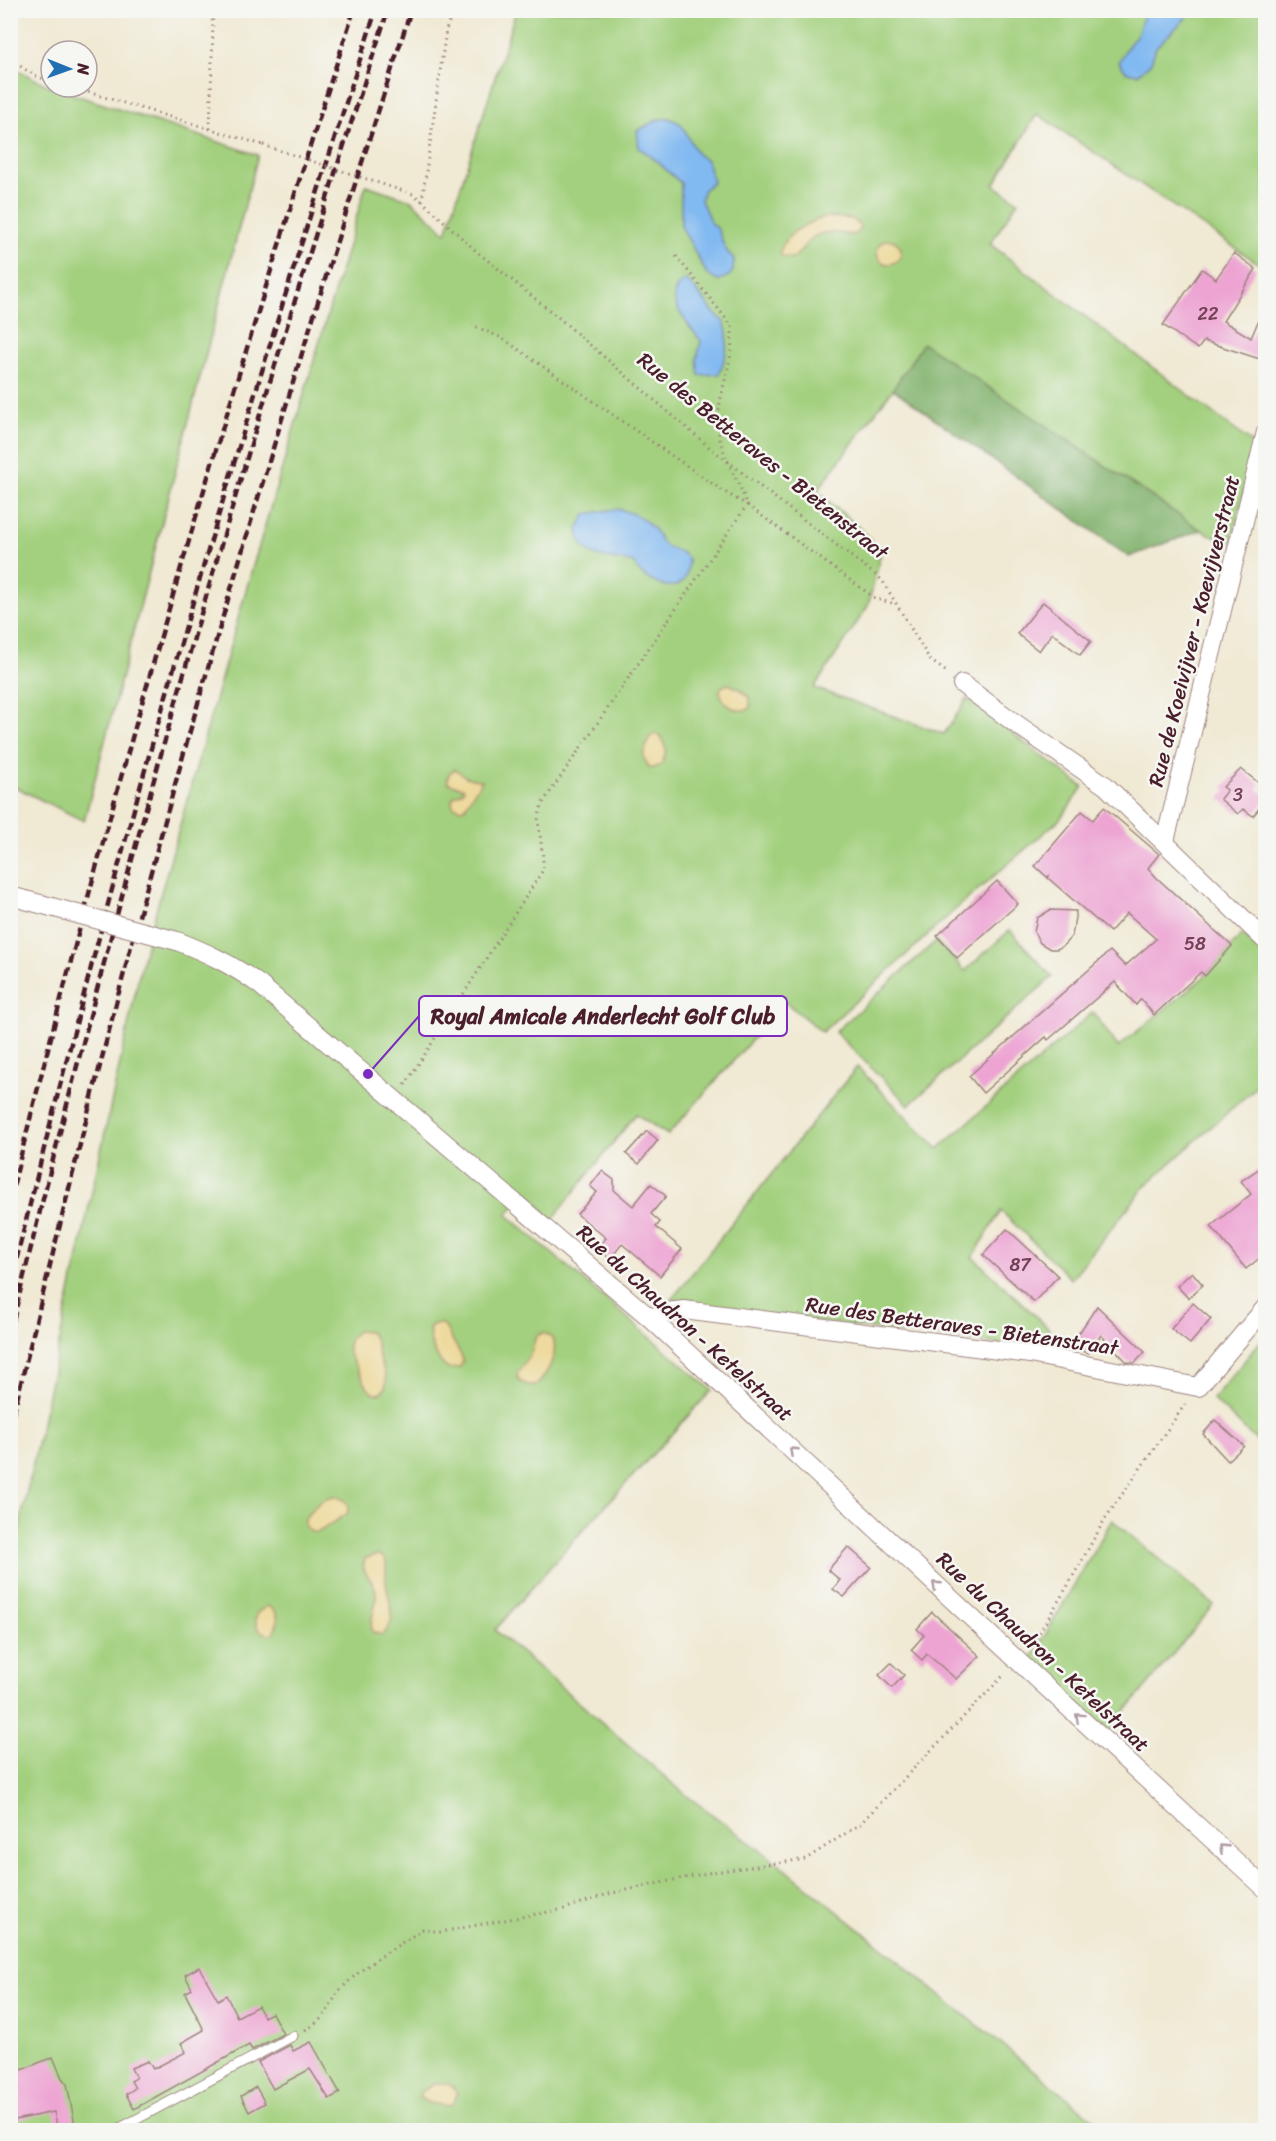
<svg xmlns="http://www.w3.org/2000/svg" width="1276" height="2141" viewBox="0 0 1276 2141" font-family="Sriracha,sans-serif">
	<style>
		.green { fill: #a3d07e; stroke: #767854; stroke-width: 1.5 }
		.forest { fill: #82b26d; stroke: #66684c; stroke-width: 1.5 }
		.sand { fill: #eeda9e; stroke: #9c7c64; stroke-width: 1.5 }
		.water { fill: #81b9f1; stroke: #666c8e; stroke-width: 1.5 }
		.building { fill: #eda4d3 }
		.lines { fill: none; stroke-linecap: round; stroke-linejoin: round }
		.service-casing { stroke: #9d847f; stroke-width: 11 }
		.minor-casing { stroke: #9d847f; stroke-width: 20 }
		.path { stroke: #9d847f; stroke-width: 3; stroke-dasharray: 1.5 4.5; stroke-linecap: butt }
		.service { stroke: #fff; stroke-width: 9 }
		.minor { stroke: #fff; stroke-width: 18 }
		.rail { stroke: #4a1f2b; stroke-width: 4.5; stroke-dasharray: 9 4.5; stroke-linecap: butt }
		.minor-bridge-casing { stroke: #9d847f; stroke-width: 20; stroke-linecap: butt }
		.path-bridge { stroke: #9d847f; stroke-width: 3; stroke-dasharray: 1.5 4.5; stroke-linecap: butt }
		.minor-bridge { stroke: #fff; stroke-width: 18 }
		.oneway { stroke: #ae9aa0 }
		.labels { text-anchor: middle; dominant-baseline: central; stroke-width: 5; stroke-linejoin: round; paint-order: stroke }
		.number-label { font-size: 18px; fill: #734055 }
		.street-label { font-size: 21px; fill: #4a1f2b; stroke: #f6f6f2 }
		.leader { fill: none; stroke: #7b2cbf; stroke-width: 2 }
		.callout-dot { fill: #7b2cbf; stroke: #f6f6f2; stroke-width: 2 }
		.callout { fill: #f6f6f2; stroke: #7b2cbf; stroke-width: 2 }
		.callout-label { font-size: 22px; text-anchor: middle; font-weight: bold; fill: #4a1f2b }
	</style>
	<rect width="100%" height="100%" fill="#f6f6f2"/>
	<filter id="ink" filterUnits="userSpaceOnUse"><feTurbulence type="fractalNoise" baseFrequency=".0167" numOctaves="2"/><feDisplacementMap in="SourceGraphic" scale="12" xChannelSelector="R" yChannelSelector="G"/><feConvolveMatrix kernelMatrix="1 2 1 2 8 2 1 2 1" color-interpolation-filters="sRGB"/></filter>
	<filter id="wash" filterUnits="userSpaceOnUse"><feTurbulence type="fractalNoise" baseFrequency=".008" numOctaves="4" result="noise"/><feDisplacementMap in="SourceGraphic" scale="24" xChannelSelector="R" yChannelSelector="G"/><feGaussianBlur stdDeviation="1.35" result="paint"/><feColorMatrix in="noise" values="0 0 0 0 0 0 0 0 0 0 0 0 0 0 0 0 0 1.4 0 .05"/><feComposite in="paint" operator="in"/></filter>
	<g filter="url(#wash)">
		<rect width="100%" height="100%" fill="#f0e9d3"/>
		<g class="green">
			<polygon points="516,11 1265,11 1265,268 1037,114 994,185 1018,201 990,244 1256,446 1230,545 1201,530 923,344 893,389 817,491 864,532 881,552 868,606 814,688 944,734 967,699 1083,787 1060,819 957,908 822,1032 785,1002 668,1135 636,1114 552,1220 526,1191 507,1215 712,1390 572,1542 495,1630 686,1795 779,1864 1107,2130 11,2130 11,1565 143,957 248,583 366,185 411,200 446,233"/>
			<polygon points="11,67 51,87 258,155 84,821 11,785"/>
			<polygon points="1010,930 1052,977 909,1105 835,1032 936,941 965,971"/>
			<polygon points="1242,934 1265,956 1265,1079 1147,1184 1071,1279 1001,1211 973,1257 1049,1329 1037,1349 753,1314 671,1300 857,1067 938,1149 1093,1012 1118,1047 1205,976"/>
			<polygon points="1265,1336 1265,1449 1213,1399"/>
			<polygon points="1112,1520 1214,1605 1108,1732 1030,1661"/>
		</g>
		<polygon class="forest" points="923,343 1201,530 1129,557 893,389"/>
		<g class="sand">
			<path d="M828 217 853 219 860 227 859 231 855 235C839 234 823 227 809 241 803 246 800 254 793 258L784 257 780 254C782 234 811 220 828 217Z"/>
			<circle cx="889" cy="252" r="12"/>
			<path d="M728 684 740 689 750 698V707L747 710C734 712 722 704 720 691L721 687Z"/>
			<polygon points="655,734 661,736 666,750 662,764 655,768 649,767 643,757 649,738"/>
			<path d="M455 769 466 777 482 781 470 798 465 808 461 809 453 806 452 802 453 797 463 791 464 788 448 783C447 776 448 773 455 769Z"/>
			<path d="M434 1324H442L445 1327 462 1357 463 1362 459 1368 448 1369C437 1361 427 1340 430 1327Z"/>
			<path d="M358 1331 369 1332C377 1339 376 1344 378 1353 380 1368 394 1380 380 1394L374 1393 368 1388 349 1354C346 1344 349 1337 358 1331Z"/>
			<path d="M543 1333C567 1339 548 1374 537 1385H528L519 1381 517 1374 532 1351 535 1339 538 1335Z"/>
			<path d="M334 1496C344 1498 351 1503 347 1514L317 1533C288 1528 317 1499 334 1496Z"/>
			<path d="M377 1555C380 1556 383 1556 385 1559 388 1565 385 1576 386 1582 388 1600 400 1621 382 1635L372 1632C368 1618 380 1603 375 1588 371 1577 358 1570 366 1558Z"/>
			<path d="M267 1606C280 1611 280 1623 272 1634 259 1634 253 1626 257 1613Z"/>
			<path d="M436 2083C448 2083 452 2083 457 2094L454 2102 449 2106 428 2103 420 2098V2092Z"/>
		</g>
		<g class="water">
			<polygon points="1145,11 1189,11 1185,19 1156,47 1151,63 1138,74 1126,72 1119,62 1126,49 1138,33"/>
			<path d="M669 118 681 124 698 155 707 160 713 182 703 191 701 200 711 223 717 228 726 250 734 259 733 271 729 276 717 281 707 274 681 226V183C666 171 656 158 639 148L637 131 657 120Z"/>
			<path d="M686 280C696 289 703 299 711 309 714 314 717 315 721 319 733 330 725 361 719 374L699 375 697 359 701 341C690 326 657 294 686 280Z"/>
			<path d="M616 509C633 512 645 518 656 532 659 535 660 541 663 544 669 550 682 549 687 558 690 563 688 566 687 572 683 600 640 581 634 563 618 558 590 561 581 543 579 540 579 533 578 529L586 514Z"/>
		</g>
		<g id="blocks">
			<g class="building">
				<polygon points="1234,253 1256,269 1223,321 1251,338 1266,303 1266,361 1204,341 1198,349 1163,325 1202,269 1216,279"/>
				<polygon points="1043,602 1091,641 1080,655 1052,633 1039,651 1017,634"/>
				<polygon points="1241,769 1260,784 1257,789 1266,795 1266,800 1253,816 1243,809 1238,814 1220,799 1227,790 1223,787"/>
				<polygon points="1104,807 1159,854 1148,868 1157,878 1232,946 1205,976 1201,972 1154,1015 1141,999 1136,1005 1115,982 1048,1040 1046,1037 983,1093 969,1076 1110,951 1125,966 1156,939 1127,913 1110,932 1048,878 1049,876 1047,877 1035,866 1082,811 1093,820"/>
				<polygon points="997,881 1018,904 957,958 937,936"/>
				<polygon points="1050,910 1076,911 1072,936 1063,946 1057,949 1050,949 1040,943 1034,932 1037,918"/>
				<polygon points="647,1131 658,1140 639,1164 626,1154"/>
				<polygon points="1266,1164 1266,1253 1246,1269 1211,1226 1251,1194 1241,1181"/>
				<polygon points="602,1171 614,1180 614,1190 633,1206 651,1184 666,1196 651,1214 660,1222 656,1227 682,1249 660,1276 622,1244 610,1259 597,1248 606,1238 577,1214 597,1192 590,1186"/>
				<polygon points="1007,1229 1058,1276 1034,1302 983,1255"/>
				<polygon points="1192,1272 1203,1285 1188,1298 1177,1286"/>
				<polygon points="1193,1303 1211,1319 1190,1344 1171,1329"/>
				<polygon points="1097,1306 1145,1352 1135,1363 1127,1362 1101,1335 1089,1353 1069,1348"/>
				<polygon points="1215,1420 1244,1446 1228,1461 1203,1434"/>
				<polygon points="848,1547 871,1567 844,1597 833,1589 840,1580 828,1570"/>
				<polygon points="932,1612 980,1656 956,1679 927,1654 922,1660 911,1650 924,1635 917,1629"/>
				<polygon points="891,1663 904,1675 892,1688 879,1675"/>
				<polygon points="199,1967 218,2000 226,1995 237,2017 258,2006 264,2017 272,2013 283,2034 252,2050 249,2045 134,2109 126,2094 135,2088 131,2081 136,2078 131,2068 148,2061 153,2069 186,2052 181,2043 204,2030 185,1993 192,1989 185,1975"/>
				<polygon points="311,2042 340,2093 329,2099 310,2069 273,2089 258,2062 290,2045 293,2051"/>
				<polygon points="53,2057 62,2078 67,2084 76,2130 58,2130 54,2112 10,2121 10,2090 18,2088 12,2074"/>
				<polygon points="256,2087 265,2103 249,2112 241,2096"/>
			</g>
		</g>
	</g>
	<g filter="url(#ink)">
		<use href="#blocks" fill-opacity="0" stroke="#9d847f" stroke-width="1.5"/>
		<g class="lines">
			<defs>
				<polyline id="service" points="118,2130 122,2127 293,2036"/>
				<g id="minor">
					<polyline points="962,684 1012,721 1106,786 1266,941"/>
					<polyline points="1165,841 1266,432"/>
					<polyline points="10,896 44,905"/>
					<path d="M177 941C208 953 233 965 260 985L650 1318 1018 1661 1266 1889"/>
					<polyline points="650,1318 667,1312 684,1310 1030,1354 1198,1387 1266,1307"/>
				</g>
			</defs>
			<use href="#service" class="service-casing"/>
			<use href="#minor" class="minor-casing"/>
			<g class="path">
				<polyline points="10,60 36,76 51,81"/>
				<polyline points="71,87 263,145"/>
				<polyline points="210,129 213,23 210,10"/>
				<polyline points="400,190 413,194 422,201 476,251 559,318 709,447 882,580 930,660 948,673"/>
				<polyline points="422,201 446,30 453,10"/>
				<path d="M676 256 732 326C732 337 732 348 730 359 726 379 718 401 718 423 719 455 738 476 747 505L876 599 896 604"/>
				<polyline points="405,1085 543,870 543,857 538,820 542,804 747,505 723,491 502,338 472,325"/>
				<polyline points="1030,1648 1067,1587 1105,1519 1186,1403"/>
				<path d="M305 2030C332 2016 327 2003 344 1986 366 1963 397 1947 423 1929L440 1932 564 1909 608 1894 707 1873 806 1859 860 1824 1005 1674"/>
			</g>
			<use href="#service" class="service"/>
			<use href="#minor" class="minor"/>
			<g class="rail">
				<path d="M10 1199C109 798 226 403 354 10"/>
				<path d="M10 1286C114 856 239 431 376 10"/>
				<path d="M10 1333C118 887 244 446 388 10"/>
				<path d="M10 1427C58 1233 105 1039 158 846 235 565 321 287 411 10"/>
			</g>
			<defs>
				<polyline id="minor-bridge" points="44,905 177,941"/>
			</defs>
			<use href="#minor-bridge" class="minor-bridge-casing"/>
			<polyline class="path-bridge" points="263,145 400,190"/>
			<use href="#minor-bridge" class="minor-bridge"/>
		</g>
		<defs><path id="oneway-chevron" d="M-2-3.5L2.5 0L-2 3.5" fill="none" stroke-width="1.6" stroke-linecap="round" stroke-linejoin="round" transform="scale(1.5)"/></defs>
		<g class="oneway">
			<use href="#oneway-chevron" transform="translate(793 1451) rotate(-137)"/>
			<use href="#oneway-chevron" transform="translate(936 1585) rotate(-137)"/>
			<use href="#oneway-chevron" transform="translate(1079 1717) rotate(-138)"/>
			<use href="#oneway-chevron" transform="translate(1223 1848) rotate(-137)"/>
		</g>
	</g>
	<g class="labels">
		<g class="number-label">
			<text x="1208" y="314">22</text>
			<text x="1238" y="795">3</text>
			<text x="1195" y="944">58</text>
			<text x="1020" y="1265">87</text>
		</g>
		<g class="street-label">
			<text transform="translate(763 456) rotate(39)">Rue des Betteraves - Bietenstraat</text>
			<text transform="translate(1194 631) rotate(-76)">Rue de Koeivijver - Koevijverstraat</text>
			<text transform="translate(685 1323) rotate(42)">Rue du Chaudron - Ketelstraat</text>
			<text transform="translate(962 1326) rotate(8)">Rue des Betteraves - Bietenstraat</text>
			<text transform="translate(1043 1652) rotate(43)">Rue du Chaudron - Ketelstraat</text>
		</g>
	</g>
	<path class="leader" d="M368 1074L419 1016"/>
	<circle class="callout-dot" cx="368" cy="1074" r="6"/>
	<rect class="callout" x="419" y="996" width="368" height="40" rx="6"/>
	<g class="callout-label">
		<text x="603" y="1024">Royal Amicale Anderlecht Golf Club</text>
	</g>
	<rect width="1276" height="2141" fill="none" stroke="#f6f6f2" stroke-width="36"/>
	<g transform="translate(69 69) rotate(91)"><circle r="28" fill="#f6f6f2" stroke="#b1a0a2" stroke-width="1.5"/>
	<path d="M0-4.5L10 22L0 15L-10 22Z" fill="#1f6fb2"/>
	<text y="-9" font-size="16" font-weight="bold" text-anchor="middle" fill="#4a1f2b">N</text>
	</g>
</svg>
